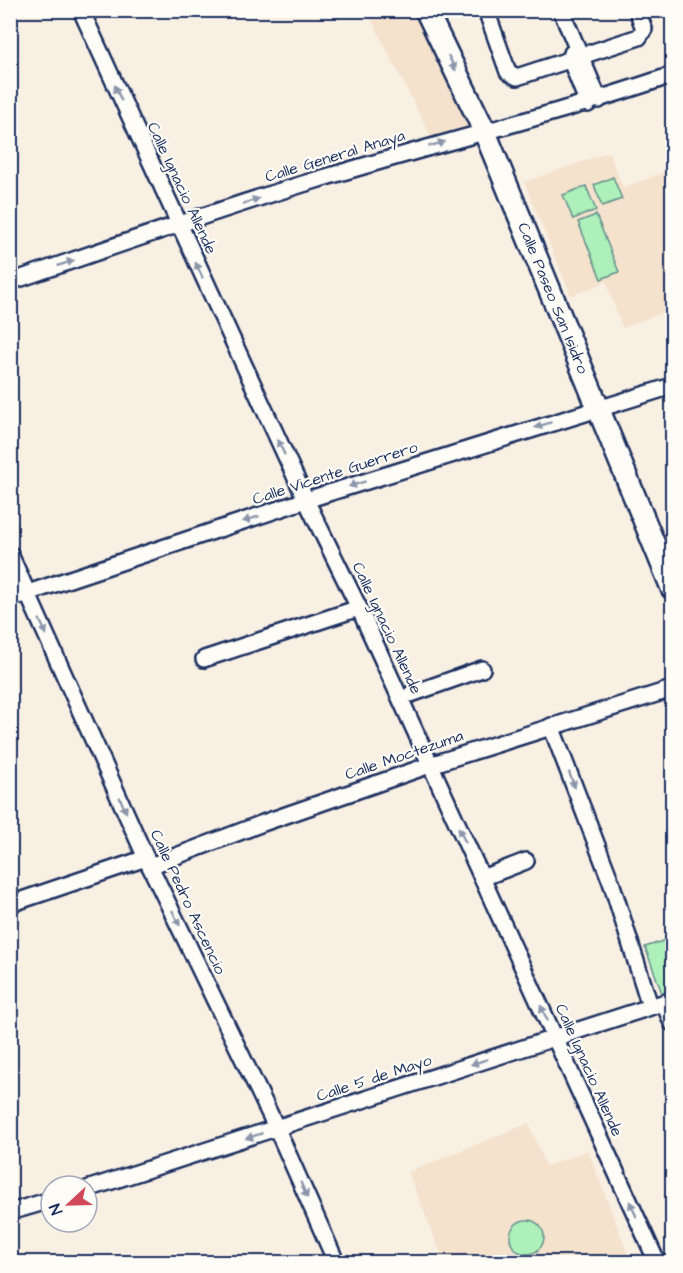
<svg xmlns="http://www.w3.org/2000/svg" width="683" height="1273" viewBox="0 0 683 1273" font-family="'Architects Daughter',sans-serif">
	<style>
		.built { fill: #f4e2cd }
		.green { fill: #adf0ba; stroke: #64908c; stroke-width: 1.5 }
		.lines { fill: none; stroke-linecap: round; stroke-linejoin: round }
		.minor-casing { stroke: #1b2f5e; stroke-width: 20 }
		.secondary-casing { stroke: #1b2f5e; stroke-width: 26 }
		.minor { stroke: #fdfcf7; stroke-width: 15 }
		.secondary { stroke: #fdfcf7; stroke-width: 21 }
		.oneway { fill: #8c96aa }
		.labels { text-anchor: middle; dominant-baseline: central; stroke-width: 4.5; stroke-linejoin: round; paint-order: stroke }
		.street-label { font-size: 16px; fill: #1b2f5e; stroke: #fdfcf7 }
	</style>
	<rect width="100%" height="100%" fill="#f9f0e4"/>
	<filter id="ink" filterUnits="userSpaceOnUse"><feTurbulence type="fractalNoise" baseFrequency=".0167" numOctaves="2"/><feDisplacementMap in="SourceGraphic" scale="12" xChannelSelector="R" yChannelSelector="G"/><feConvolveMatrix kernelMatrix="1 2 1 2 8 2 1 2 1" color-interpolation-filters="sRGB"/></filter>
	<g filter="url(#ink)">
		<g class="built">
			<polygon points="367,11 418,11 473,125 432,139"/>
			<polygon points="609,152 623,188 672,169 672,309 622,328 606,282 571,296 524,182"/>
			<polygon points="529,1123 546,1166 588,1150 631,1262 444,1262 408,1172"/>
		</g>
		<g class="green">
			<polygon points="613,177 622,199 602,206 594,185"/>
			<polygon points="586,186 596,210 573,219 563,195"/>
			<polygon points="596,215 619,272 601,279 578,222"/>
			<polygon points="672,938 672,993 663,996 645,947"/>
			<circle cx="527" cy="1237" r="17"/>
		</g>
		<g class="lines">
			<defs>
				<g id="minor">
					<polyline points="81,10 306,500 359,608 657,1262"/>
					<polyline points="486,10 508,72 517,77 639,37 644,29 637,10"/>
					<polyline points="561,10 599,100"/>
					<polyline points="572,53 571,61 588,104"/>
					<path d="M10 282C112 247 213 211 316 180 435 144 556 115 672 75"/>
					<polyline points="10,554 146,858 277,1129 336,1262"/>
					<polyline points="10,599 306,500 672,386"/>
					<polyline points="204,659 359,608"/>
					<polyline points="411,694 482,669"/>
					<polyline points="551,726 611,882 650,1006"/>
					<polyline points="150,866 263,823 430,765 672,689"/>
					<polyline points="482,878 526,861"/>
					<polyline points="10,904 146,858"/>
					<polyline points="664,1003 672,1023"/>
					<polyline points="87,1189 672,1000"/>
					<polyline points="10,1212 51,1200"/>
				</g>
				<g id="secondary">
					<path id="s1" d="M426 10 484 130 672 588"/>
				</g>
			</defs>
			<use href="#minor" class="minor-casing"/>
			<use href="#secondary" class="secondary-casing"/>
			<use href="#minor" class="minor"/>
			<use href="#secondary" class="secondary"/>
		</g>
		<defs><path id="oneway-solid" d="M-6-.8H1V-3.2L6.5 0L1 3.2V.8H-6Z" transform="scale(1.5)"/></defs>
		<g class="oneway">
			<use href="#oneway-solid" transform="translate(452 63) rotate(64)"/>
			<use href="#oneway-solid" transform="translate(118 93) rotate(-114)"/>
			<use href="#oneway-solid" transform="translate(437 144) rotate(-16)"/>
			<use href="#oneway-solid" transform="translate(251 201) rotate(-18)"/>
			<use href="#oneway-solid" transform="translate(66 263) rotate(-19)"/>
			<use href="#oneway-solid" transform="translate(199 270) rotate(-115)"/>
			<use href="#oneway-solid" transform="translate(543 425) rotate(162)"/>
			<use href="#oneway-solid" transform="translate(281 447) rotate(-115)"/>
			<use href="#oneway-solid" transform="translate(357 484) rotate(163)"/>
			<use href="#oneway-solid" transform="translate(251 519) rotate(162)"/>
			<use href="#oneway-solid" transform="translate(43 627) rotate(66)"/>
			<use href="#oneway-solid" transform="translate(572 780) rotate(69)"/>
			<use href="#oneway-solid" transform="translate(123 805) rotate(66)"/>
			<use href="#oneway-solid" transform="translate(462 835) rotate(-115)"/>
			<use href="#oneway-solid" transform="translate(176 918) rotate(64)"/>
			<use href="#oneway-solid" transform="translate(544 1013) rotate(-115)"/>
			<use href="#oneway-solid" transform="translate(479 1062) rotate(162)"/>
			<use href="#oneway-solid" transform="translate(254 1136) rotate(162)"/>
			<use href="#oneway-solid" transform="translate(304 1190) rotate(66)"/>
			<use href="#oneway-solid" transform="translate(633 1209) rotate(-114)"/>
		</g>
	</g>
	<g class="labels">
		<g class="street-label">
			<text transform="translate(335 156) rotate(-17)">Calle General Anaya</text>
			<text transform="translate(182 188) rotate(65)">Calle Ignacio Allende</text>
			<text stroke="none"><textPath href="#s1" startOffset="315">Calle Paseo San Isidro</textPath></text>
			<text transform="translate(335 473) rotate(-18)">Calle Vicente Guerrero</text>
			<text transform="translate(387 628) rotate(65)">Calle Ignacio Allende</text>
			<text transform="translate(404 755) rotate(-19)">Calle Moctezuma</text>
			<text transform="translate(188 902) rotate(65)">Calle Pedro Ascencio</text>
			<text transform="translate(589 1070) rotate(66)">Calle Ignacio Allende</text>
			<text transform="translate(374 1078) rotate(-18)">Calle 5 de Mayo</text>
		</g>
	</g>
	<rect width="683" height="1273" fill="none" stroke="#fdfcf7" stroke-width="36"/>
	<rect x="18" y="18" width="647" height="1237" fill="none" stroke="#1b2f5e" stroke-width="2" filter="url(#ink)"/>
	<g transform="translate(69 1204) rotate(248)"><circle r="28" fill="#fdfcf7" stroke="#a3aaba" stroke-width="1.5"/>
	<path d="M0-4.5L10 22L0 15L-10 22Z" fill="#d1495b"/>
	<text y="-9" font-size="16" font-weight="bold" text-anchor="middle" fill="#1b2f5e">N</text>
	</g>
</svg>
